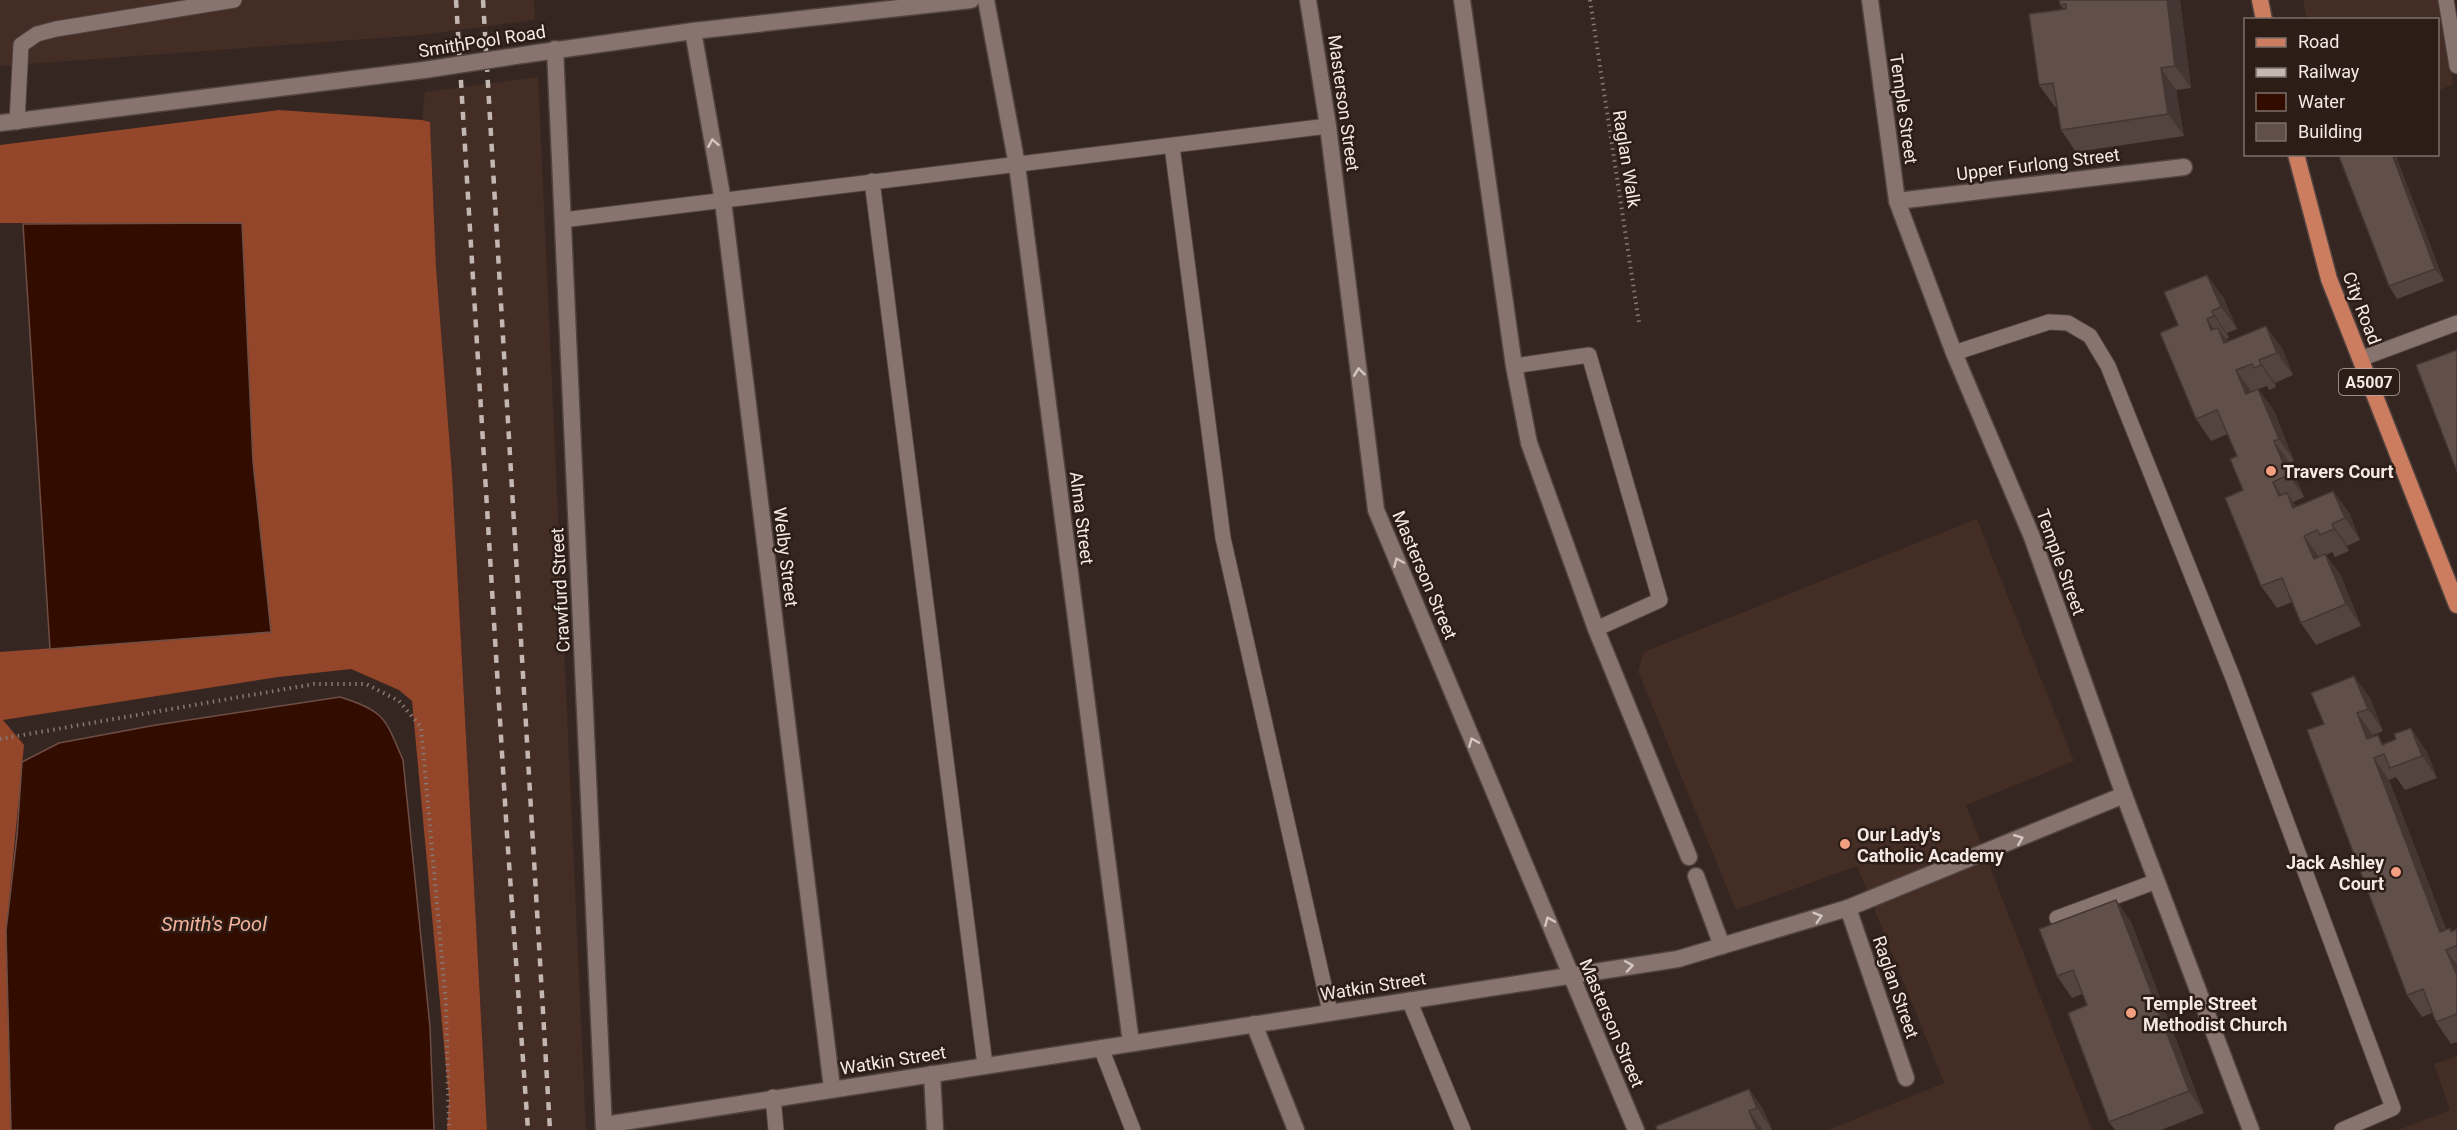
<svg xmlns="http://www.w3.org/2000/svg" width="2457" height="1130" viewBox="0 0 2457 1130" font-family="Roboto,sans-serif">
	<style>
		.built { fill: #442d25 }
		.forest { fill: #934629 }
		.water { fill: #330c00; stroke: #6d4e45; stroke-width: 1.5 }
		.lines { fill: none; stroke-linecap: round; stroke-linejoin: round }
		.service-casing { stroke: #51433f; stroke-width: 17 }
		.minor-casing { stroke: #51433f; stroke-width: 19 }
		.tertiary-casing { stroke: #51433f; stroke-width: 19 }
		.primary-casing { stroke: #51433f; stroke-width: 19 }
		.path { stroke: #867874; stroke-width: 4; stroke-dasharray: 1.5 4.5; stroke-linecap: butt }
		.service { stroke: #88746e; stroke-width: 15 }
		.minor { stroke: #88746e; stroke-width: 16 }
		.tertiary { stroke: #88746e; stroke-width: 16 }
		.primary { stroke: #cc7d60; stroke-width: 16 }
		.rail { stroke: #c3b7b2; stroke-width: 4.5; stroke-dasharray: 8 8; stroke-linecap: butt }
		.tertiary-bridge-casing { stroke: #51433f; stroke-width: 19; stroke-linecap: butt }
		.tertiary-bridge { stroke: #88746e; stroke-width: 16 }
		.wall { fill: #53443f }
		.shaded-wall { fill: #443733 }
		.building { fill: #614f49; stroke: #443733; stroke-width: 1.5 }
		.oneway { stroke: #d4c6c1 }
		.poi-dot { fill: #f3a082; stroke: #2c1d17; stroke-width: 2 }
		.labels { text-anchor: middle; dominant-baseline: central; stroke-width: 5; stroke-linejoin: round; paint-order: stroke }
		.shield { fill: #2c1d17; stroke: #b8aca7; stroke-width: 1.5 }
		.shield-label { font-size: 16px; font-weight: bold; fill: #f4e9e5 }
		.street-label { font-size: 18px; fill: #f4e9e5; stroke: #2c1d17 }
		.poi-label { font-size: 18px; font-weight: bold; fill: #f4e9e5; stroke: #2c1d17; text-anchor: start }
		.water-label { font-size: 20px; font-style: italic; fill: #f5b39b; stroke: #2c1d17 }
	</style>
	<rect width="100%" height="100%" fill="#362621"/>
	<g class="built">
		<polygon points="0,0 534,0 535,20 422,35 0,66"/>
		<polygon points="2303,0 2440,0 2453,84 2438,91 2438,20 2307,19"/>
		<polygon points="538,77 586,1130 487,1130 452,474 436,267 430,123 422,120 425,92"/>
		<polygon points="1977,519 2074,761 1966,805 2092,1130 1828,1130 1944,1083 1857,866 1736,910 1638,671 1644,652"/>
		<polygon points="2457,1056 2457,1130 2398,1130 2450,1110 2434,1064"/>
	</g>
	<polygon class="forest" points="279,110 422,120 430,122 436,267 452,474 487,1130 447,1130 449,1099 412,701 399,690 351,669 278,677 3,720 24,745 6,931 11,1130 0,1130 0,652 271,632 253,462 242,223 0,223 0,145"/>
	<g class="water">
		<polygon points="242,223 253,462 271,632 50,649 23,224"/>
		<path d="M340 697C385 711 385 718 403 760L430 1027 434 1130H11L6 931 17 836 22 762 59 743 156 725Z"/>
	</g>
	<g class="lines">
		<defs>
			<g id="service">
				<polyline points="2446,0 2457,66"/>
				<polyline points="17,122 21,45 37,34 56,29 234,0"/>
				<polyline points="1172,146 1223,538 1330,1012"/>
				<polyline points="872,181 985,1065"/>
				<polyline points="563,220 1328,126"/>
				<polyline points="1954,353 2049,322 2068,323 2090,336 2108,366 2233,678 2393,1108 2342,1130"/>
				<polyline points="2360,359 2457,323"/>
				<polyline points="1514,366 1589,355 1660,600 1596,629"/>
				<polyline points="2057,918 2157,881"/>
				<polyline points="1409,1000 1463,1130"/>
				<polyline points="1101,1048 1133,1130"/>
				<polyline points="773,1097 776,1130"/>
			</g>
			<g id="minor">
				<polyline points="986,0 1017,165 1131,1043"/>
				<polyline points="1308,0 1328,126 1376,510 1636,1130"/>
				<polyline points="1462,0 1514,366 1529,443 1596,629 1689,857"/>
				<polyline points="1870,0 1897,201 1954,353 2032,537 2124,795 2251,1130"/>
				<polyline points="693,31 723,201 832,1088"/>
				<polyline points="555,49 604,1130"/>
				<polyline points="1897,201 2184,167"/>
				<polyline points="1696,876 1722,946"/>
				<polyline points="1848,908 1906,1078"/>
				<polyline points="1254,1024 1296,1130"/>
				<polyline points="932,1074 935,1130"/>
				<polyline points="604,1125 1678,959 1848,908 2124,795"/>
			</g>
			<g id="tertiary">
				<polyline points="536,53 693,31 971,0"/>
				<polyline points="0,123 424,70"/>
			</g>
			<g id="primary">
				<polyline points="2260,0 2264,20"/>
				<polyline points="2296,154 2329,279 2457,605"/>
			</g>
		</defs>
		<use href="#service" class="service-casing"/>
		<use href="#minor" class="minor-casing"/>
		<use href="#tertiary" class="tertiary-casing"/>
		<use href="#primary" class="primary-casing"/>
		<g class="path">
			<polyline points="1590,0 1639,323"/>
			<polyline points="0,739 314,684 366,684 399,701 421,727 446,1004 449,1130"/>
		</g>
		<use href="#service" class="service"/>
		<use href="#minor" class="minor"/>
		<use href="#tertiary" class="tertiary"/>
		<use href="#primary" class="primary"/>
		<g class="rail">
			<polyline points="456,0 507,835 528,1130"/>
			<polyline points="483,0 550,1130"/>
		</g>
		<defs>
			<polyline id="tertiary-bridge" points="424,70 536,53"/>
		</defs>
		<use href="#tertiary-bridge" class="tertiary-bridge-casing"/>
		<use href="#tertiary-bridge" class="tertiary-bridge"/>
	</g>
	<g class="wall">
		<polygon points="2059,0 2180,1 2191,88 2176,90 2184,136 2076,152 2061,130 2057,107 2055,107 2039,85 2064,9 2060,5"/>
		<polygon points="2395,154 2444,281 2397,299 2389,286"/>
		<polygon points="2223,297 2237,329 2227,333 2229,338 2226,339 2228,341 2282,348 2293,375 2275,383 2276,387 2269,390 2267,386 2258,389 2274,411 2294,461 2290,463 2304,497 2293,502 2296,506 2333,491 2349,513 2360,540 2347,546 2349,551 2335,557 2332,552 2326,555 2341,576 2361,626 2316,645 2301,623 2292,602 2277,608 2261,586 2237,456 2228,434 2211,441 2196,419 2178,325"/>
		<polygon points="2370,698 2383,731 2373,735 2373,737 2384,744 2426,750 2437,778 2405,790 2396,777 2389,780 2446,929 2452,931 2457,929 2457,1042 2451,1044 2436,1022 2432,1013 2422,1017 2407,995 2324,724"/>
		<polygon points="2131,922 2204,1113 2161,1130 2115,1130 2109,1122 2087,1005 2083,994 2072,998 2057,976"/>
		<polygon points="1749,1089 1764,1111 1772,1130 1657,1130"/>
	</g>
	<g class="shaded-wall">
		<polygon points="2167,0 2179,0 2180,1 2191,88 2175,66"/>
		<polygon points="2161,68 2176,90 2184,136 2168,114"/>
		<polygon points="2392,154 2395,154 2444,281 2435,269"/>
		<polygon points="2207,275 2223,297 2237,329 2221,307"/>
		<polygon points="2212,311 2227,333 2229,338 2214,316"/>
		<polygon points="2207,319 2222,341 2211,330"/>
		<polygon points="2266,326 2282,348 2293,375 2277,353"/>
		<polygon points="2218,328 2234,350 2224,343"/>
		<polygon points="2259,360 2275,383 2276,387 2261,365"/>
		<polygon points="2236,370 2252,392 2246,394"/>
		<polygon points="2258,389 2274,411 2294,461 2279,439"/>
		<polygon points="2274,441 2290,463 2304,497 2288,475"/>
		<polygon points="2273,482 2288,504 2279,496"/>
		<polygon points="2333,491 2349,513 2360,540 2345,518"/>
		<polygon points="2287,493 2302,515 2293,508"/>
		<polygon points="2332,524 2347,546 2349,551 2334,529"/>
		<polygon points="2304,536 2320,558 2314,559"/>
		<polygon points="2325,554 2341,576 2361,626 2346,604"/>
		<polygon points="2354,676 2370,698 2383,731 2368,709"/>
		<polygon points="2357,713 2373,735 2380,755 2367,739"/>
		<polygon points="2411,728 2426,750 2437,778 2422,756"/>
		<polygon points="2374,758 2389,780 2453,947 2440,932"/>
		<polygon points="2116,900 2131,922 2204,1113 2189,1091"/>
		<polygon points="2446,950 2457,965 2457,976"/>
		<polygon points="1749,1089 1764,1111 1772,1130 1757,1108"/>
		<polygon points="1749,1111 1763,1130 1757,1130"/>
	</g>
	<g class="building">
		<polygon points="2059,0 2167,0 2175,66 2161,68 2168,114 2061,130 2053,83 2039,85 2029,14 2066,9 2066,4 2060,5"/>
		<polygon points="2338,154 2392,154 2435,269 2389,286"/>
		<polygon points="2207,275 2221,307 2212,311 2214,316 2207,319 2211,330 2218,328 2224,343 2266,326 2277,353 2259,360 2261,365 2254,368 2252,364 2236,370 2246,394 2258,389 2279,439 2274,441 2288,475 2273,482 2279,496 2287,493 2293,508 2333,491 2345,518 2332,524 2334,529 2320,535 2317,530 2304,536 2314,559 2325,554 2346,604 2301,623 2282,578 2261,586 2225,498 2243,490 2230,459 2237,456 2217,410 2196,419 2160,333 2178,325 2164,292"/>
		<polygon points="2457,350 2457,472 2416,365"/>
		<polygon points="2354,676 2368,709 2357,713 2367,739 2378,735 2382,745 2396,739 2394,734 2411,728 2422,756 2390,768 2384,754 2374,758 2440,932 2450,928 2451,932 2457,929 2457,948 2456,946 2446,950 2457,975 2457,1014 2436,1022 2423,989 2407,995 2307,730 2324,724 2311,693"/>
		<polygon points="2116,900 2189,1091 2109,1122 2068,1013 2087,1005 2073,970 2057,976 2039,929"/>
		<polygon points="1749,1089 1757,1108 1749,1111 1757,1130 1657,1130 1656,1126"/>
	</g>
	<defs><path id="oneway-chevron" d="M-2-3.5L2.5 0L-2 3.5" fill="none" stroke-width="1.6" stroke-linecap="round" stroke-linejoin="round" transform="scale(1.5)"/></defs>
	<g class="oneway">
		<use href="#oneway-chevron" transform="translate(713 143) rotate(-100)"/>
		<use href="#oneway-chevron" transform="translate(1359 372) rotate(-97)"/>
		<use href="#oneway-chevron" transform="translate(1398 562) rotate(-113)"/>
		<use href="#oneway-chevron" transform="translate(1473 742) rotate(-113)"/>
		<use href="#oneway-chevron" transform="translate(2019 839) rotate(-22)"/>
		<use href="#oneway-chevron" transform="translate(1818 917) rotate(-17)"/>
		<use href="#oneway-chevron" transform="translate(1549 921) rotate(-113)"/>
		<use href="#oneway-chevron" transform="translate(1629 966) rotate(-9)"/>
	</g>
	<g class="poi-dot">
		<circle cx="2271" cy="471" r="6"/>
		<circle cx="1845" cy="844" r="6"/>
		<circle cx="2396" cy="872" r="6"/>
		<circle cx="2131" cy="1013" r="6"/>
	</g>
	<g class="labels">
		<rect class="shield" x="2339" y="369" width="60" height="26" rx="4.5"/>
		<g class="shield-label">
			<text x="2369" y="382">A5007</text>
		</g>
		<g class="street-label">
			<text transform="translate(482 41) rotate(-9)">SmithPool Road</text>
			<text transform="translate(1344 103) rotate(82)">Masterson Street</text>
			<text transform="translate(1904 109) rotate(82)">Temple Street</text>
			<text transform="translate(1627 159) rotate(81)">Raglan Walk</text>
			<text transform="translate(2038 164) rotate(-7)">Upper Furlong Street</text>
			<text transform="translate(2362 308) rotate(69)">City Road</text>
			<text transform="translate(1082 518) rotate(83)">Alma Street</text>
			<text transform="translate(786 557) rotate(83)">Welby Street</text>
			<text transform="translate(2061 562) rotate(70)">Temple Street</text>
			<text transform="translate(1425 575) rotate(67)">Masterson Street</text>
			<text transform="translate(560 590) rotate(-93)">Crawfurd Street</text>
			<text transform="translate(1373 986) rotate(-9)">Watkin Street</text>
			<text transform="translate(1896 987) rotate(71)">Raglan Street</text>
			<text transform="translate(1612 1023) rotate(67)">Masterson Street</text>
			<text transform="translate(893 1060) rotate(-9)">Watkin Street</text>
		</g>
		<g class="poi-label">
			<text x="2283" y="471">Travers Court</text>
			<text x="1857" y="834">Our Lady's<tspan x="1857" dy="21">Catholic Academy</tspan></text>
			<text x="2384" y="862" text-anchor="end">Jack Ashley<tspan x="2384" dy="21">Court</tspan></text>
			<text x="2143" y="1003">Temple Street<tspan x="2143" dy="21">Methodist Church</tspan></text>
		</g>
		<g class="water-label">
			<text x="214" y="924">Smith's Pool</text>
		</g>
	</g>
	<rect x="2244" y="18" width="195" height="138" fill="#2c1d17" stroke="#7c6f69" stroke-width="1.5"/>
	<rect x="2256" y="38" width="30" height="9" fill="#cc7d60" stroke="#7c6f69" stroke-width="1.5"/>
	<text x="2298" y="48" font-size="18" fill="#f4e9e5">Road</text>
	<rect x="2256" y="68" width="30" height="9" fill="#c3b7b2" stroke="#7c6f69" stroke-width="1.5"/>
	<text x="2298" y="78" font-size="18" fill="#f4e9e5">Railway</text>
	<rect x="2256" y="93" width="30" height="18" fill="#330c00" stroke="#7c6f69" stroke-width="1.5"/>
	<text x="2298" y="108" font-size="18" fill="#f4e9e5">Water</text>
	<rect x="2256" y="123" width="30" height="18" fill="#614f49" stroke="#7c6f69" stroke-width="1.5"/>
	<text x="2298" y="138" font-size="18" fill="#f4e9e5">Building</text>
</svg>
